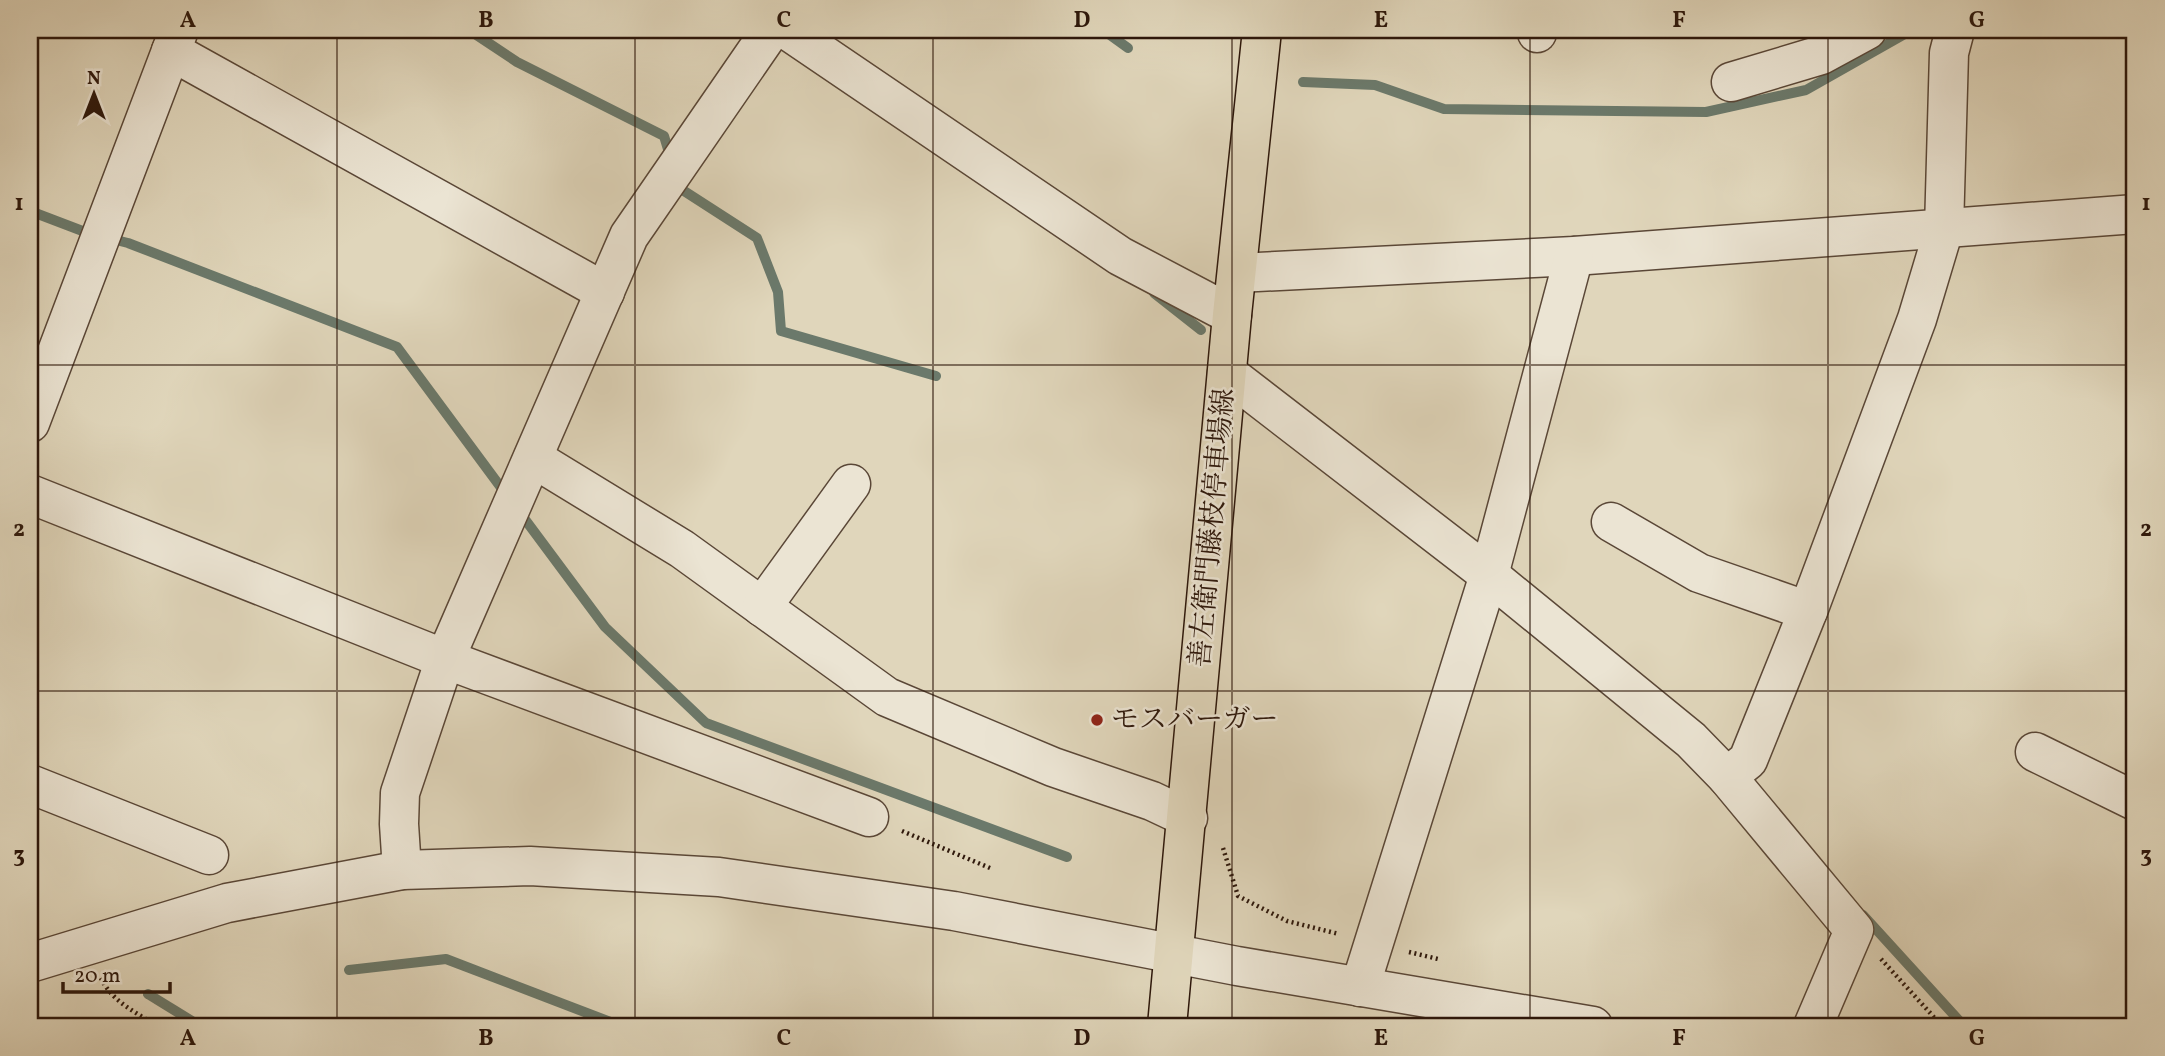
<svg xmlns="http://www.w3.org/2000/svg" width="2165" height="1056" viewBox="0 0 2165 1056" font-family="Vollkorn,'Noto Serif JP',serif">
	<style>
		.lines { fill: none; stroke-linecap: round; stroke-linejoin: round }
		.stream { stroke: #6b796b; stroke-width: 10 }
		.minor-casing { stroke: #5a4737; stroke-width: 41 }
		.major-casing { stroke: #2d170b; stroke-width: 41 }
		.path { stroke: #2d170b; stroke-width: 4.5; stroke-dasharray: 2 3.5; stroke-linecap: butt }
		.minor { stroke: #ebe4d3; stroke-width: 38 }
		.major { stroke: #e0d6bb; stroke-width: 38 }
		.grid { fill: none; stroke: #2d170b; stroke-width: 2; stroke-opacity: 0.55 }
		.poi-dot { fill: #8f2418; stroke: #ebe4d3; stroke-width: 2.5 }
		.labels { text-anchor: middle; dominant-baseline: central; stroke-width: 5; stroke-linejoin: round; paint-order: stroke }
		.street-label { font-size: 28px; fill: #2d170b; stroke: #ebe4d3 }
		.poi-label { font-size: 28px; fill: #2d170b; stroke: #ebe4d3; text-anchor: start }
		.neatline { fill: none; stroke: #2d170b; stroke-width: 2.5 }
		.grid-label { font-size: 23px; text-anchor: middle; font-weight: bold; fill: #2d170b }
	</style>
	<rect width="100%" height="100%" fill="#e0d6bb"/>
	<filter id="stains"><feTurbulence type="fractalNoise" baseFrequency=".00286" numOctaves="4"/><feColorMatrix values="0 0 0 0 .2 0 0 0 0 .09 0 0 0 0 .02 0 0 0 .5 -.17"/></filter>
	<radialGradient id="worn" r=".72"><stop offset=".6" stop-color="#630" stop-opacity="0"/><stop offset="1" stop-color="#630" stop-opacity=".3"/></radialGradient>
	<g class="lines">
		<g class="stream">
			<polyline points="469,30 517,62 664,136 671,159"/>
			<polyline points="1103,30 1128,48"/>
			<polyline points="1303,82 1375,85 1444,109 1706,112 1806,90 1912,30"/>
			<polyline points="678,181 681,189 757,238 778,292 781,331 936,376"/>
			<polyline points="30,211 93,235"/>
			<polyline points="108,238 128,243 397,347 508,497"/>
			<polyline points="1154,293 1201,330"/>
			<polyline points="518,510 605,627 706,723 1067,857"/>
			<polyline points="30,888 33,891"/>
			<polyline points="1863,915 1964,1026"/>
			<polyline points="349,970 446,959 621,1026"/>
			<polyline points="148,994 200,1026"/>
		</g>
		<defs>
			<g id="minor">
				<polyline points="787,30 1120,256 1232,315"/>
				<polyline points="1537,30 1537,33"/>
				<polyline points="171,51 605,292"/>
				<polyline points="1731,82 1821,55 1867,30"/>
				<polyline points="1238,273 1574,256 2135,214"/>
				<polyline points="1227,373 1489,575 1691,740 1727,777 1854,930 1813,1026"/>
				<polyline points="30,423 179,30"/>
				<polyline points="533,458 682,549 887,697 1053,767 1152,801 1188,818"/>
				<polyline points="30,494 445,659 869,817"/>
				<polyline points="1611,522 1699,573 1808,611"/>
				<polyline points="762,607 851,484"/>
				<polyline points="2035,752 2135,801"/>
				<polyline points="1727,777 1748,760 1808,611 1917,319 1944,229 1949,53 1955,30"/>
				<polyline points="30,784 209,855"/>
				<polyline points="402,870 399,824 400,793 445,659 629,236 771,30"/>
				<polyline points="30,963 227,903 402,870 530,866 719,877 954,911 1237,966 1593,1026"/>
				<polyline points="1360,987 1489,575 1574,256"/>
			</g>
			<polyline id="major" points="1167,1026 1232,315 1262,30"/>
		</defs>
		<use href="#minor" class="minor-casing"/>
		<use href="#major" class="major-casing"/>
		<g class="path">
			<polyline points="902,831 990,868"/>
			<polyline points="1223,848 1238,896 1287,921 1339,934"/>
			<polyline points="1409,952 1438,959"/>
			<polyline points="1881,959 1942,1026"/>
			<path d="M101 978C111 1001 137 1013 157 1026"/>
		</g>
		<use href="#minor" class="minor"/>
		<use href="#major" class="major"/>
	</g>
	<path class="grid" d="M337 30V1026M635 30V1026M933 30V1026M1232 30V1026M1530 30V1026M1828 30V1026M30 365H2135M30 691H2135"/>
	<circle class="poi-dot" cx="1097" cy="720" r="7"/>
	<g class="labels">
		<g class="street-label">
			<text transform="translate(1213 528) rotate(-85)">善左衛門藤枝停車場線</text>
		</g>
		<g class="poi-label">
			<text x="1111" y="720">モスバーガー</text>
		</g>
	</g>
	<rect width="2165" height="1056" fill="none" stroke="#e0d6bb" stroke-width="77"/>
	<g transform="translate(94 94)" stroke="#ebe4d3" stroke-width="5" paint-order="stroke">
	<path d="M0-5L12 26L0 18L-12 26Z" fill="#2d170b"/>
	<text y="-10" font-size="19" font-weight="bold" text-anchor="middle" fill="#2d170b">N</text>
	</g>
	<path d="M63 982v10h107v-10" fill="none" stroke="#2d170b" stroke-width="3.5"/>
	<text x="74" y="982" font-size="21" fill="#2d170b" stroke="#ebe4d3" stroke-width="5" paint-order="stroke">20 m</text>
	<rect x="38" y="38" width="2088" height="980" class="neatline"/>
	<g class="grid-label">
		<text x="188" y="27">A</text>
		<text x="486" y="27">B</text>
		<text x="784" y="27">C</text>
		<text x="1082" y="27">D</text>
		<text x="1381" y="27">E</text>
		<text x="1679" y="27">F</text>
		<text x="1977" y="27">G</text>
		<text x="19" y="210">1</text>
		<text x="2146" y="210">1</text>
		<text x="19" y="536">2</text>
		<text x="2146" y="536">2</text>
		<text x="19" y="862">3</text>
		<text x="2146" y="862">3</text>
		<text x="188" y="1045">A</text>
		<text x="486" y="1045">B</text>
		<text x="784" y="1045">C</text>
		<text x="1082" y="1045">D</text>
		<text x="1381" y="1045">E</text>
		<text x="1679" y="1045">F</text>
		<text x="1977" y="1045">G</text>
	</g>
	<rect width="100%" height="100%" filter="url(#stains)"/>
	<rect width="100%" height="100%" fill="url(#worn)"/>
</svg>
